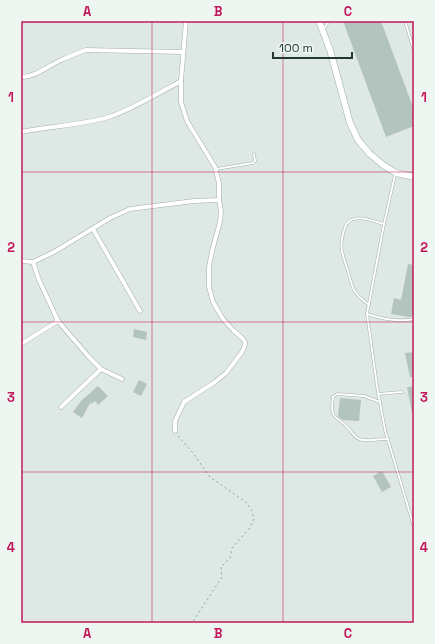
<svg xmlns="http://www.w3.org/2000/svg" width="435" height="644" viewBox="0 0 435 644" font-family="'Space Grotesk',sans-serif">
	<style>
		.building { fill: #b3c3bd }
		.lines { fill: none; stroke-linecap: round; stroke-linejoin: round }
		.lane-casing { stroke: #a1afab; stroke-width: 3 }
		.street-casing { stroke: #a1afab; stroke-width: 5 }
		.secondary-casing { stroke: #9eb3ac; stroke-width: 7 }
		.path { stroke: #80aa9e; stroke-width: 1; stroke-dasharray: 2 3; stroke-linecap: butt }
		.lane { stroke: #fff; stroke-width: 2 }
		.street { stroke: #fff; stroke-width: 4 }
		.secondary { stroke: #fff; stroke-width: 6 }
		.grid { fill: none; stroke: #c2185b; stroke-width: 1; stroke-opacity: 0.55 }
		.neatline { fill: none; stroke: #c2185b; stroke-width: 1.5 }
		.grid-label { font-size: 13px; text-anchor: middle; font-weight: bold; fill: #c2185b }
	</style>
	<rect width="100%" height="100%" fill="#dee8e4"/>
	<g class="building">
		<polygon points="343,21 381,21 414,110 414,126 386,137"/>
		<polygon points="408,264 414,265 414,306 412,317 409,317 391,314 394,298 401,300"/>
		<polygon points="134,329 147,332 146,340 133,337"/>
		<polygon points="414,352 414,377 410,377 405,353"/>
		<polygon points="139,380 147,384 141,396 133,392"/>
		<polygon points="98,386 108,396 98,405 95,401 91,404 90,403 82,418 73,412 81,401"/>
		<polygon points="414,386 414,412 412,413 407,387"/>
		<polygon points="340,398 361,400 359,421 342,420 338,416"/>
		<polygon points="382,471 391,487 382,492 373,476"/>
	</g>
	<g class="lines">
		<defs>
			<g id="lane">
				<polyline points="405,21 414,51"/>
				<polyline points="323,30 329,21"/>
				<polyline points="216,169 253,163 255,161 254,154"/>
				<polyline points="395,175 384,224 367,314 377,386 385,430 414,527"/>
				<path d="M369 305C364 301 357 296 354 290 351 285 351 280 349 275 344 257 338 249 344 230 345 226 347 222 351 220 360 215 375 222 384 224"/>
				<path d="M367 314C383 319 397 322 414 319"/>
				<polyline points="378,394 402,392"/>
				<path d="M380 402 364 396 337 394 333 397C330 419 334 414 348 428 351 431 354 437 359 439 366 442 379 439 387 439"/>
			</g>
			<g id="street">
				<path d="M21 77C35 77 47 67 59 61 68 57 77 53 86 50L183 52"/>
				<path d="M21 132C49 126 86 125 112 116 136 107 159 93 181 81"/>
				<polyline points="93,229 140,311"/>
				<polyline points="21,261 33,262 54,252 110,218 130,209 194,201 219,200"/>
				<polyline points="33,262 39,280 58,321 88,356 101,369 122,379"/>
				<polyline points="21,344 58,321"/>
				<polyline points="61,407 101,369"/>
				<polyline points="175,431 175,421 184,402 215,382 226,373 242,352 245,345 245,342 243,339 234,331 223,319 213,302 209,287 209,267 212,251 220,222 221,211 219,200 219,183 215,167 187,121 181,102 181,81 186,21"/>
			</g>
			<polyline id="secondary" points="319,21 330,50 350,123 358,140 369,153 383,165 396,173 414,177"/>
		</defs>
		<use href="#lane" class="lane-casing"/>
		<use href="#street" class="street-casing"/>
		<use href="#secondary" class="secondary-casing"/>
		<polyline class="path" points="178,436 193,453 210,477 247,503 252,511 254,519 249,529 232,548 230,558 221,567 222,577 192,623"/>
		<use href="#lane" class="lane"/>
		<use href="#street" class="street"/>
		<use href="#secondary" class="secondary"/>
	</g>
	<path class="grid" d="M152 21V623M283 21V623M21 172H414M21 322H414M21 472H414"/>
	<rect width="435" height="644" fill="none" stroke="#eef6f2" stroke-width="44"/>
	<path d="M273 52v6h79v-6" fill="none" stroke="#203731" stroke-width="2"/>
	<text x="279" y="52" font-size="12" fill="#203731" stroke="#eef6f2" stroke-width="3" paint-order="stroke">100 m</text>
	<rect x="22" y="22" width="391" height="600" class="neatline"/>
	<g class="grid-label">
		<text x="87" y="16">A</text>
		<text x="218" y="16">B</text>
		<text x="348" y="16">C</text>
		<text x="11" y="102">1</text>
		<text x="424" y="102">1</text>
		<text x="11" y="252">2</text>
		<text x="424" y="252">2</text>
		<text x="11" y="402">3</text>
		<text x="424" y="402">3</text>
		<text x="11" y="552">4</text>
		<text x="424" y="552">4</text>
		<text x="87" y="638">A</text>
		<text x="218" y="638">B</text>
		<text x="348" y="638">C</text>
	</g>
</svg>
